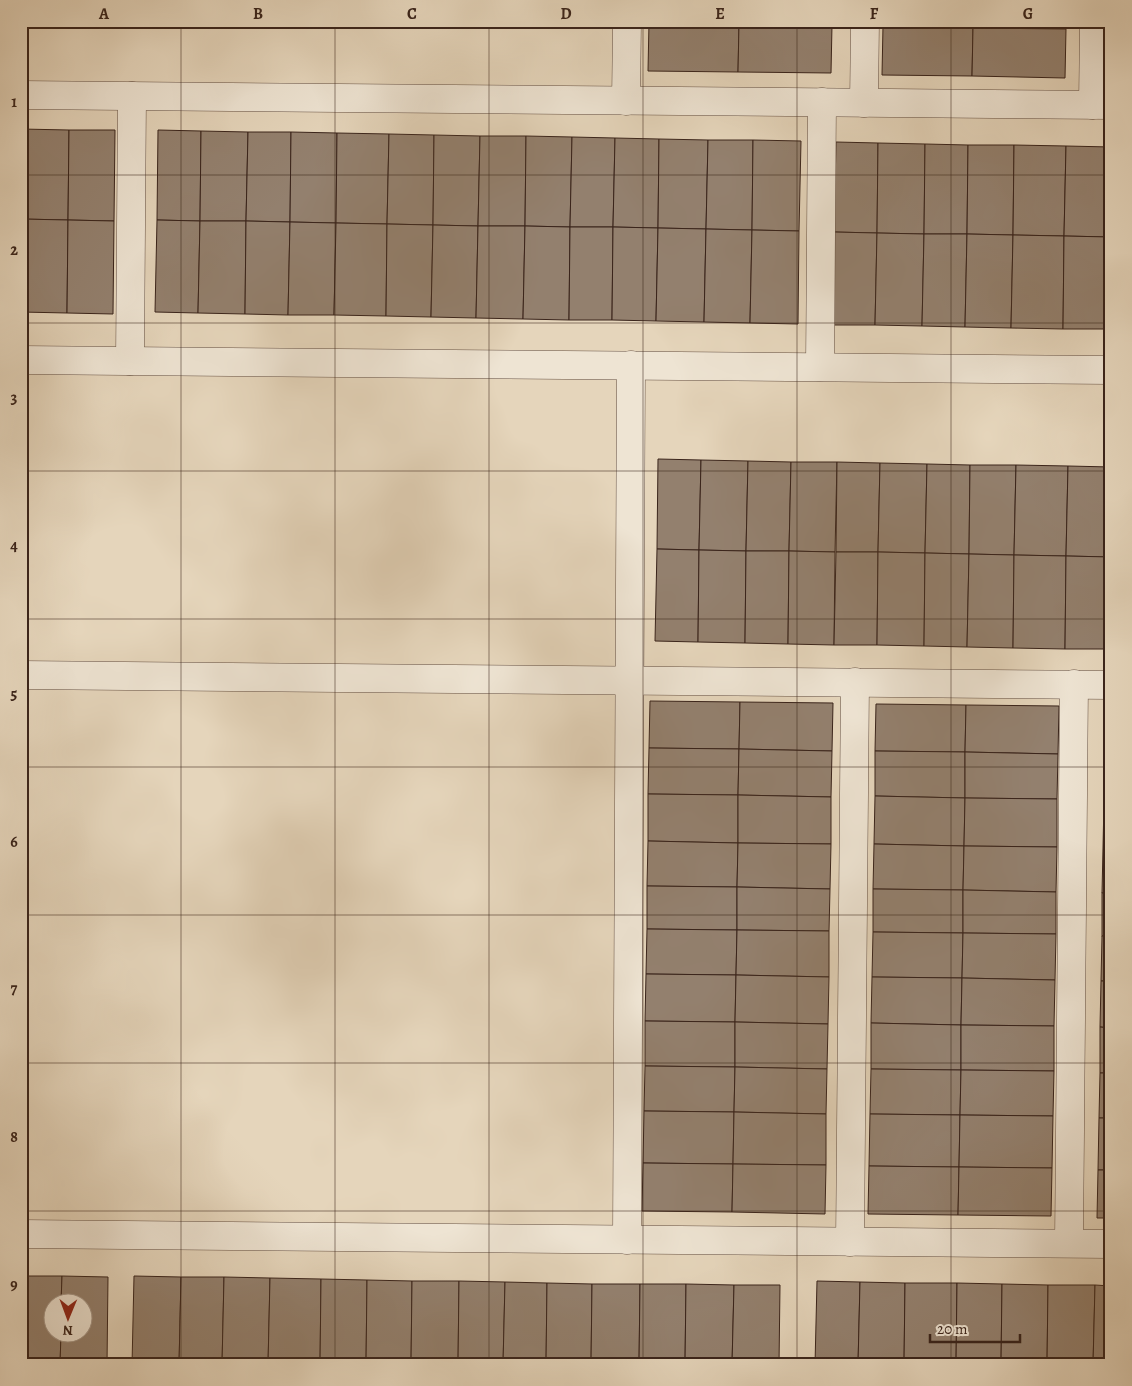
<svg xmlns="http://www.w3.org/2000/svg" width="1132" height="1386" viewBox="0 0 1132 1386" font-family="Alegreya,serif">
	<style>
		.building { fill: #93806e; stroke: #3a241b }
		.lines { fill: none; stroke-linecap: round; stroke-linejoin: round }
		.minor-casing { stroke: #655043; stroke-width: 29 }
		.minor { stroke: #eee4d3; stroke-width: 28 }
		.grid { fill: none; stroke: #3a241b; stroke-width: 1; stroke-opacity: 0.55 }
		.neatline { fill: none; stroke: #3a241b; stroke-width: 2 }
		.grid-label { font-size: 16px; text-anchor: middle; font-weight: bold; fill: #3a241b }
	</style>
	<rect width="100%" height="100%" fill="#e5d5bb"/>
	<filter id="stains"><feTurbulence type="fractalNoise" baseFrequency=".004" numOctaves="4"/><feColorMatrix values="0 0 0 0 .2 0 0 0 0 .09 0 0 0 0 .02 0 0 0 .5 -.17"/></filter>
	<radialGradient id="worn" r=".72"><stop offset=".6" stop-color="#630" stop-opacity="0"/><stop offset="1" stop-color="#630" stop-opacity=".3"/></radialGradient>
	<g class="building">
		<polygon points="649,21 739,21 739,24"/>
		<polygon points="739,21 832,21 832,25 739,24"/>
		<polygon points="883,21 973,21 973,28 883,26"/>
		<polygon points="973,21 1066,21 1066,29 973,28"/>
		<polygon points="649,22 739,24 738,72 648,71"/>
		<polygon points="739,24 832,25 831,73 738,72"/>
		<polygon points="883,26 973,28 972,76 882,75"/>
		<polygon points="973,28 1066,29 1065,78 972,76"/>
		<polygon points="21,129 69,130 68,220 21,219"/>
		<polygon points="69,130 115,130 114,221 68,220"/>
		<polygon points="158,130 201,131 200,221 157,220"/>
		<polygon points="201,131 248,132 246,221 200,221"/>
		<polygon points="248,132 291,132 290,222 246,221"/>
		<polygon points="291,132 337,133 336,223 290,222"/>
		<polygon points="337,133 389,134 387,224 336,223"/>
		<polygon points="389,134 434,135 433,225 387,224"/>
		<polygon points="434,135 480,136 478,226 433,225"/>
		<polygon points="480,136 526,136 525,226 478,226"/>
		<polygon points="526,136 572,137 570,227 525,226"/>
		<polygon points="572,137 615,138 613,227 570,227"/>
		<polygon points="615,138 659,139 658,228 613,227"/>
		<polygon points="659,139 708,140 706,229 658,228"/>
		<polygon points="708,140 753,140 752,230 706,229"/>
		<polygon points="753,140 801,141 799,231 752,230"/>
		<polygon points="836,142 878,143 877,233 834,232"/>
		<polygon points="878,143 925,144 924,234 877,233"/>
		<polygon points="925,144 968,145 967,234 924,234"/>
		<polygon points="968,145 1014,145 1013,235 967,234"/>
		<polygon points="1014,145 1066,146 1064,236 1013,235"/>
		<polygon points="1066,146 1111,147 1110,237 1064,236"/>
		<polygon points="21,219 68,220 67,313 21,312"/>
		<polygon points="68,220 114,221 113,314 67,313"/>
		<polygon points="157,220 200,221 198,313 155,312"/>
		<polygon points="200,221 246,221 245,314 198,313"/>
		<polygon points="246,221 290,222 288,315 245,314"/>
		<polygon points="290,222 336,223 334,315 288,315"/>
		<polygon points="336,223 387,224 386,316 334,315"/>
		<polygon points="387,224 433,225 431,317 386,316"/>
		<polygon points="433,225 478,226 476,318 431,317"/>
		<polygon points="478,226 525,226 523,319 476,318"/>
		<polygon points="525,226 570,227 569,320 523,319"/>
		<polygon points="570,227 613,227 612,320 569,320"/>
		<polygon points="613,227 658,228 656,321 612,320"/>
		<polygon points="658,228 706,229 704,322 656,321"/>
		<polygon points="706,229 752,230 750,323 704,322"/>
		<polygon points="752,230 799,231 798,324 750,323"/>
		<polygon points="834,232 877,233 875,325 832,325"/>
		<polygon points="877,233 924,234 922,326 875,325"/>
		<polygon points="924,234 967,234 965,327 922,326"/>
		<polygon points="967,234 1013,235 1011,328 965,327"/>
		<polygon points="1013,235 1064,236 1063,329 1011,328"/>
		<polygon points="1064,236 1110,237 1108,329 1063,329"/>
		<polygon points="1110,237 1111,237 1111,329 1108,329"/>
		<polygon points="658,459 701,460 699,550 657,549"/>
		<polygon points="701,460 748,461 746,551 699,550"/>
		<polygon points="748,461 791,462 789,551 746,551"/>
		<polygon points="791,462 837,462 835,552 789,551"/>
		<polygon points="837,462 880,463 878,552 836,552"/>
		<polygon points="880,463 927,464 925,553 878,552"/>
		<polygon points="927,464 970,465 969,554 925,553"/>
		<polygon points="970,465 1016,465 1014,555 969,554"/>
		<polygon points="1016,465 1068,466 1066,556 1014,555"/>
		<polygon points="1068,466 1111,467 1111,557 1066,556"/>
		<polygon points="657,549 699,550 698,642 655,641"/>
		<polygon points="699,550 746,551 745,643 698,642"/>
		<polygon points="746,551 789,551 788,644 745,643"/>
		<polygon points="789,551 835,552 834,645 788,644"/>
		<polygon points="836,552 878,552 877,645 834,645"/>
		<polygon points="878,552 925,553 924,646 877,645"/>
		<polygon points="925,553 969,554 967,647 924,646"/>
		<polygon points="969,554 1014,555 1013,648 967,647"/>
		<polygon points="1014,555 1066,556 1065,649 1013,648"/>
		<polygon points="1066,556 1111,557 1110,649 1065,649"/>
		<polygon points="650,701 740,702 739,749 649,748"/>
		<polygon points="740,702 833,703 832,751 739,749"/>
		<polygon points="876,704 966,705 965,752 875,751"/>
		<polygon points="966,705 1059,706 1058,754 965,752"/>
		<polygon points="1105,708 1111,708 1111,755 1104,755"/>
		<polygon points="649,748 739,749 738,795 648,794"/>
		<polygon points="739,749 832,751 831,797 738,795"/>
		<polygon points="875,751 965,752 965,798 875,796"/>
		<polygon points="965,752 1058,754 1057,799 965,798"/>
		<polygon points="1104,755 1111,755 1111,801 1104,800"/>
		<polygon points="648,794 738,795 738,843 648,841"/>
		<polygon points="738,795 831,797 831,844 738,843"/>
		<polygon points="875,796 965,798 964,846 874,844"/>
		<polygon points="965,798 1057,799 1057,847 964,846"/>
		<polygon points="1104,800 1111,801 1111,848 1103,848"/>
		<polygon points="648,841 738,843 737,887 647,886"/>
		<polygon points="738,843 831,844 830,889 737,887"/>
		<polygon points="874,844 964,846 963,890 873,889"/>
		<polygon points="964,846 1057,847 1056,892 963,890"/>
		<polygon points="1103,848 1111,848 1111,893 1102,893"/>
		<polygon points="647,886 737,887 737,930 647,929"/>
		<polygon points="737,887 830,889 829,931 737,930"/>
		<polygon points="873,889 963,890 963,933 873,932"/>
		<polygon points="963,890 1056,892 1056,934 963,933"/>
		<rect x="1102" y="893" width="9" height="43"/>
		<polygon points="647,929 737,930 736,975 646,974"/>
		<polygon points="737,930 829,931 829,977 736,975"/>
		<polygon points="873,932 963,933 962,978 872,977"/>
		<polygon points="963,933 1056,934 1055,980 962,978"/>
		<polygon points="1102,936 1111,936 1111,981 1101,981"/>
		<polygon points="646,974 736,975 735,1022 645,1021"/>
		<polygon points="736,975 829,977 828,1024 735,1022"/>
		<polygon points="872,977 962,978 961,1025 871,1023"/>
		<polygon points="962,978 1055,980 1054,1026 961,1025"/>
		<polygon points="1101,981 1111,981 1111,1028 1100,1027"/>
		<polygon points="645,1021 735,1022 735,1067 645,1066"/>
		<polygon points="735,1022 828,1024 827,1069 735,1067"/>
		<polygon points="871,1023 961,1025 961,1070 871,1069"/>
		<polygon points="961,1025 1054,1026 1054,1071 961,1070"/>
		<polygon points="1100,1027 1111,1028 1111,1073 1100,1073"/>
		<polygon points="645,1066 735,1067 734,1112 644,1111"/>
		<polygon points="735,1067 827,1069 826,1114 734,1112"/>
		<polygon points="871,1069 961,1070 960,1115 870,1114"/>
		<polygon points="961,1070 1054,1071 1053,1116 960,1115"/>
		<polygon points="1100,1073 1111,1073 1111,1118 1099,1118"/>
		<polygon points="644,1111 734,1112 733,1164 643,1163"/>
		<polygon points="734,1112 826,1114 826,1165 733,1164"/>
		<polygon points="870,1114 960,1115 959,1167 869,1166"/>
		<polygon points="960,1115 1053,1116 1052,1168 959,1167"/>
		<polygon points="1099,1118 1111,1118 1111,1170 1098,1170"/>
		<polygon points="643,1163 733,1164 732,1212 642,1211"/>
		<polygon points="733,1164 826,1165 825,1214 732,1212"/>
		<polygon points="869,1166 959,1167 958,1215 868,1214"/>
		<polygon points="959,1167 1052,1168 1051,1216 958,1215"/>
		<polygon points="1098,1170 1111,1170 1111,1218 1097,1218"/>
		<polygon points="21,1276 62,1276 61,1304 52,1304 52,1334 61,1334 60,1365 21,1365"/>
		<polygon points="62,1276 108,1277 107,1365 60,1365 61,1334 82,1334 82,1304 61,1304"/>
		<polygon points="134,1276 181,1277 179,1365 132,1365"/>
		<polygon points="181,1277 224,1277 222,1365 179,1365"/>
		<polygon points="224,1277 270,1278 268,1365 222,1365"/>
		<polygon points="270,1278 321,1279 320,1365 268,1365"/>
		<polygon points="321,1279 367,1280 366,1365 320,1365"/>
		<polygon points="367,1280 412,1281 411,1365 366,1365"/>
		<polygon points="412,1281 459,1281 458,1365 411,1365"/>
		<polygon points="459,1281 505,1282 503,1365 458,1365"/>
		<polygon points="817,1281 860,1282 858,1365 815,1365"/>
		<polygon points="505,1282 547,1283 546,1365 503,1365"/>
		<polygon points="860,1282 905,1283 904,1365 858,1365"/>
		<polygon points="547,1283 592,1284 591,1365 546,1365"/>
		<polygon points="905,1283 957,1283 956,1365 904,1365"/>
		<polygon points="957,1283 1002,1284 1001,1365 956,1365"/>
		<polygon points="592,1284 640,1284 639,1365 591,1365"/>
		<polygon points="640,1284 686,1284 685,1365 639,1365"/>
		<polygon points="686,1284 734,1285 732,1365 685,1365"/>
		<polygon points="1002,1284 1048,1285 1047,1365 1001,1365"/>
		<polygon points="734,1285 780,1285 779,1365 732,1365"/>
		<polygon points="1048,1285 1095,1285 1093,1365 1047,1365"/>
		<polygon points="1095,1285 1111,1286 1111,1365 1093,1365"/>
	</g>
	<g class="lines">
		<defs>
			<g id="minor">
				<polyline points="21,95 1111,105"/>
				<polyline points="626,101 627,21"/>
				<polyline points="864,103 865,21"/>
				<polyline points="1093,105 1094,21"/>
				<polyline points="21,360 1111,370"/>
				<polyline points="130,361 132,96"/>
				<polyline points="820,367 822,102"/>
				<polyline points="21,675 1111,685"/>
				<polyline points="21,1234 1111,1244"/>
				<polyline points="627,1240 631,365"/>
				<polyline points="850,1242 855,682"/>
				<polyline points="1069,1243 1074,684"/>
			</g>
		</defs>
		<use href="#minor" class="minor-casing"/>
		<use href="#minor" class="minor"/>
	</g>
	<path class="grid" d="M181 21V1365M335 21V1365M489 21V1365M643 21V1365M797 21V1365M951 21V1365M21 175H1111M21 323H1111M21 471H1111M21 619H1111M21 767H1111M21 915H1111M21 1063H1111M21 1211H1111"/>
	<rect width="1132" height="1386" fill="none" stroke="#e5d5bb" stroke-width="55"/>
	<g transform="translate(68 1318) rotate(181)"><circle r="24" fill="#eee4d3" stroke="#a69789"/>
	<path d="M0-4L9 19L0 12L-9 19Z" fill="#8f2418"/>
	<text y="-8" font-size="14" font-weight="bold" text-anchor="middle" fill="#3a241b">N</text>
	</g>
	<path d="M930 1334v8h90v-8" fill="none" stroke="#3a241b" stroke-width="2.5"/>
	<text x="937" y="1334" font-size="15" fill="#3a241b" stroke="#eee4d3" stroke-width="4" paint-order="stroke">20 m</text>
	<rect x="28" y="28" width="1076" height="1330" class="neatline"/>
	<g class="grid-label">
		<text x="104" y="19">A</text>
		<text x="258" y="19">B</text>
		<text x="412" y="19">C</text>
		<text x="566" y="19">D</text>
		<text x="720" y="19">E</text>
		<text x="874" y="19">F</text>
		<text x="1028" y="19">G</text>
		<text x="14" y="107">1</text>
		<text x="14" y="255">2</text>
		<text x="14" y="403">3</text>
		<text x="14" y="551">4</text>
		<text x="14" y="699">5</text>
		<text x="14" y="847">6</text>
		<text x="14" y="994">7</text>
		<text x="14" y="1142">8</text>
		<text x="14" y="1290">9</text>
	</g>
	<rect width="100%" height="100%" filter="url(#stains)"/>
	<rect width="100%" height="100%" fill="url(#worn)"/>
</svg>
